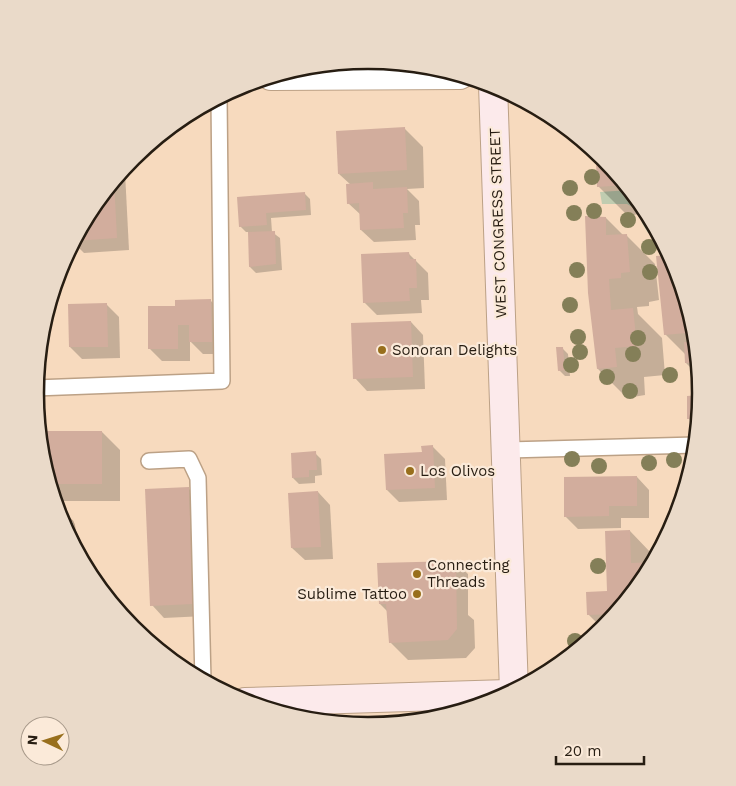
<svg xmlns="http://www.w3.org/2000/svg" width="736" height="786" viewBox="0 0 736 786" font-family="'Work Sans',sans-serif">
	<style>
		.green { fill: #c0ccb0 }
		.shadow { fill: #0003 }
		.building { fill: #d2ad9d }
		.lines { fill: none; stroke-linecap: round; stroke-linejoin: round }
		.service-casing { stroke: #bca186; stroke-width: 18 }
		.minor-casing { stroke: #bca186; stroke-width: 30 }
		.secondary-casing { stroke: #bca186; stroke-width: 30 }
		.service { stroke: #fff; stroke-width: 15 }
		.minor { stroke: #fff; stroke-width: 28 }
		.secondary { stroke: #fceaeb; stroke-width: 28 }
		.tree { fill: #847f58 }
		.poi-dot { fill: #986f1c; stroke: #fbead9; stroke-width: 2 }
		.labels { text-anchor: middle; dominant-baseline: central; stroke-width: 4.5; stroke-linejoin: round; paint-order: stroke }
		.street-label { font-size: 15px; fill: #271d12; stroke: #fbead9 }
		.poi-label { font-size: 15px; fill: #271d12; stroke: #fbead9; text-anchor: start }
		.rim { fill: none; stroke: #271d12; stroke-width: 2.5 }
	</style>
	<rect width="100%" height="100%" fill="#f7dabe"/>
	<polygon class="green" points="630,190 645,208 659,234 648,233 642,223 640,211 627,204 602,204 600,192"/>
	<g class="shadow">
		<polygon points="405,129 423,147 424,188 407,189 419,201 420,225 415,225 416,240 374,242 361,230 361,215 348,203 351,185 339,174"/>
		<polygon points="608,163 645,208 648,214 627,215 598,186"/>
		<polygon points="123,170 125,172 129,250 84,253 73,242 91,208"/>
		<polygon points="304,193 310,199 311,215 271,218 272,232 280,238 282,270 256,273 250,267 249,232 246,232 240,226"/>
		<polygon points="606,218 623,235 626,235 655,264 659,300 649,302 649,306 637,307 638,314 662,338 665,375 644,377 645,395 627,398 598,369 590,293"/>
		<polygon points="409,254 428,273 429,300 421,300 422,313 377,315 364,302"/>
		<polygon points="676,266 695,328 699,376 686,363 686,355 665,334"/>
		<polygon points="210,300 223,313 224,354 203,354 190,341 190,361 162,361 150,349 176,307"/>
		<polygon points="107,305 119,317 120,358 82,359 70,347"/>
		<polygon points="411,322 423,335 425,389 367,391 355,378"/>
		<polygon points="562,348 568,354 570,376 565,376 559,370"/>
		<polygon points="701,396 698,428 689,419"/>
		<polygon points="39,432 102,432 120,450 120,501 54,501 41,458"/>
		<polygon points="433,447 445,459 447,500 399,502 387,490 423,453"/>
		<polygon points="315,453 321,459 322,475 315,476 315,483 299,484 293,478"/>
		<polygon points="637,477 649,490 649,518 621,518 621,528 578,529 565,516"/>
		<polygon points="188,488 201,501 205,616 164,618 152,605"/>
		<polygon points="318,492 330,505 333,559 305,560 292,548"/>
		<polygon points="630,531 652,554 653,563 645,578 603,629 588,614 608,593"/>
		<polygon points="455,562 468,574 468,615 474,620 475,648 466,658 408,660 390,642 388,612 380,604"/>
	</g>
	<g class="building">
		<polygon points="405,127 407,170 338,174 336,131"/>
		<polygon points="607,161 622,180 626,185 597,187 596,162"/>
		<polygon points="114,180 117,238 74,241 91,208"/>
		<polygon points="373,182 373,189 407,187 408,213 403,213 404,228 360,230 359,203 347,204 346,184"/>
		<polygon points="305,192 306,210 266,213 267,225 239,227 237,197"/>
		<polygon points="585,216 606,217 606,235 627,234 630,272 621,273 621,278 609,279 611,310 633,308 637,346 615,348 617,367 597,369 588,293"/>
		<polygon points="275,231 276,264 249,267 248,232"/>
		<polygon points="409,252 410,259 416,259 417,288 409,288 410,301 363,303 361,254"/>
		<polygon points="670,255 676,266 689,311 684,311 687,333 664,335 656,256"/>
		<polygon points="211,299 212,342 189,342 189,325 178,325 178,349 148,349 148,306 175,306 175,300"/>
		<polygon points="107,303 108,347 69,347 68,304"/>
		<polygon points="411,321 413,377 353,379 351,323"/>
		<polygon points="684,342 696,342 698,363 685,363"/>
		<polygon points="556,347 563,347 565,370 558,371"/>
		<polygon points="701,395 698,419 687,419 687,396"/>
		<polygon points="39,431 102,431 102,484 49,484 41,458"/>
		<polygon points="433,445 435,488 386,490 384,454 422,452 421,446"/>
		<polygon points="316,451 317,470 309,470 309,477 292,478 291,453"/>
		<polygon points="637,476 637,506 609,506 609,516 564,517 564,477"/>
		<polygon points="189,487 193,604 150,606 145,489"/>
		<polygon points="318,491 321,547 291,548 288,493"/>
		<polygon points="630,530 631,563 654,562 645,578 616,614 587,615 586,592 607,591 605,531"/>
		<polygon points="456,561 457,629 448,640 389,643 386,604 379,604 377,563"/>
	</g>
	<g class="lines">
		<defs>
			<g id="service">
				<polyline points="35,388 222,381 219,97"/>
				<polyline points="506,450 696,445"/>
				<polyline points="149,461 189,459 198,478 203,681"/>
				<polyline points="66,526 67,532"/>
			</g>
			<polyline id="minor" points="271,76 460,75"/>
			<g id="secondary">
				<polyline points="493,85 514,691"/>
				<polyline points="245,702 508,694"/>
			</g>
		</defs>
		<use href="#service" class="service-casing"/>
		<use href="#minor" class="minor-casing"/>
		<use href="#secondary" class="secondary-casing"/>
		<use href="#service" class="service"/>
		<use href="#minor" class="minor"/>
		<use href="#secondary" class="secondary"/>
	</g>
	<g class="tree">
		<circle cx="592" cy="177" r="8"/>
		<circle cx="570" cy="188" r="8"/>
		<circle cx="594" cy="211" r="8"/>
		<circle cx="574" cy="213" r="8"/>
		<circle cx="628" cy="220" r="8"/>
		<circle cx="649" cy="247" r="8"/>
		<circle cx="577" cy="270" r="8"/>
		<circle cx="650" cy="272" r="8"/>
		<circle cx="570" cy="305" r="8"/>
		<circle cx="578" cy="337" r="8"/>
		<circle cx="638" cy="338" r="8"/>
		<circle cx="580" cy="352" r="8"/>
		<circle cx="633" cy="354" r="8"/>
		<circle cx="571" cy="365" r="8"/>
		<circle cx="670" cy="375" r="8"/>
		<circle cx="607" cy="377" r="8"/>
		<circle cx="630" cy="391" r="8"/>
		<circle cx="572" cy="459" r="8"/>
		<circle cx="674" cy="460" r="8"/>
		<circle cx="649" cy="463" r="8"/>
		<circle cx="599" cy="466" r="8"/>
		<circle cx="598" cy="566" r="8"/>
		<circle cx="575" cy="641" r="8"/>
	</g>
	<g class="poi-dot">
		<circle cx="382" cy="350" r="5"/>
		<circle cx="410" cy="471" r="5"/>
		<circle cx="417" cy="574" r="5"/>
		<circle cx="417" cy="594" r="5"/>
	</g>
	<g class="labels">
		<g class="street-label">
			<text transform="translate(498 223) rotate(-92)">WEST CONGRESS STREET</text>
		</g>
		<g class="poi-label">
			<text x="392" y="350">Sonoran Delights</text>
			<text x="420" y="471">Los Olivos</text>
			<text x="427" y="565">Connecting<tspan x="427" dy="17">Threads</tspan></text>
			<text x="407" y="594" text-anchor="end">Sublime Tattoo</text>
		</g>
	</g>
	<path d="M0 0H736V786H0ZM44 393a324 324 0 1 1 648 0a324 324 0 1 1-648 0Z" fill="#eadac9" fill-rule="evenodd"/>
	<path class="rim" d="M44 393a324 324 0 1 1 648 0a324 324 0 1 1-648 0Z"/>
	<g transform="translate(45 741) rotate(274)"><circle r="24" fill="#fbead9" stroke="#a69889"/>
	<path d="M0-4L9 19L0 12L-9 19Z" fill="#986f1c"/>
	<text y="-8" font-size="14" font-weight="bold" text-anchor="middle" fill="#271d12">N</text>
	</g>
	<path d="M556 756v8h88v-8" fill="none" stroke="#271d12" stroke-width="2.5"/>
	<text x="564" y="756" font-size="15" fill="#271d12" stroke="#fbead9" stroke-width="4" paint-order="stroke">20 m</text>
</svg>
